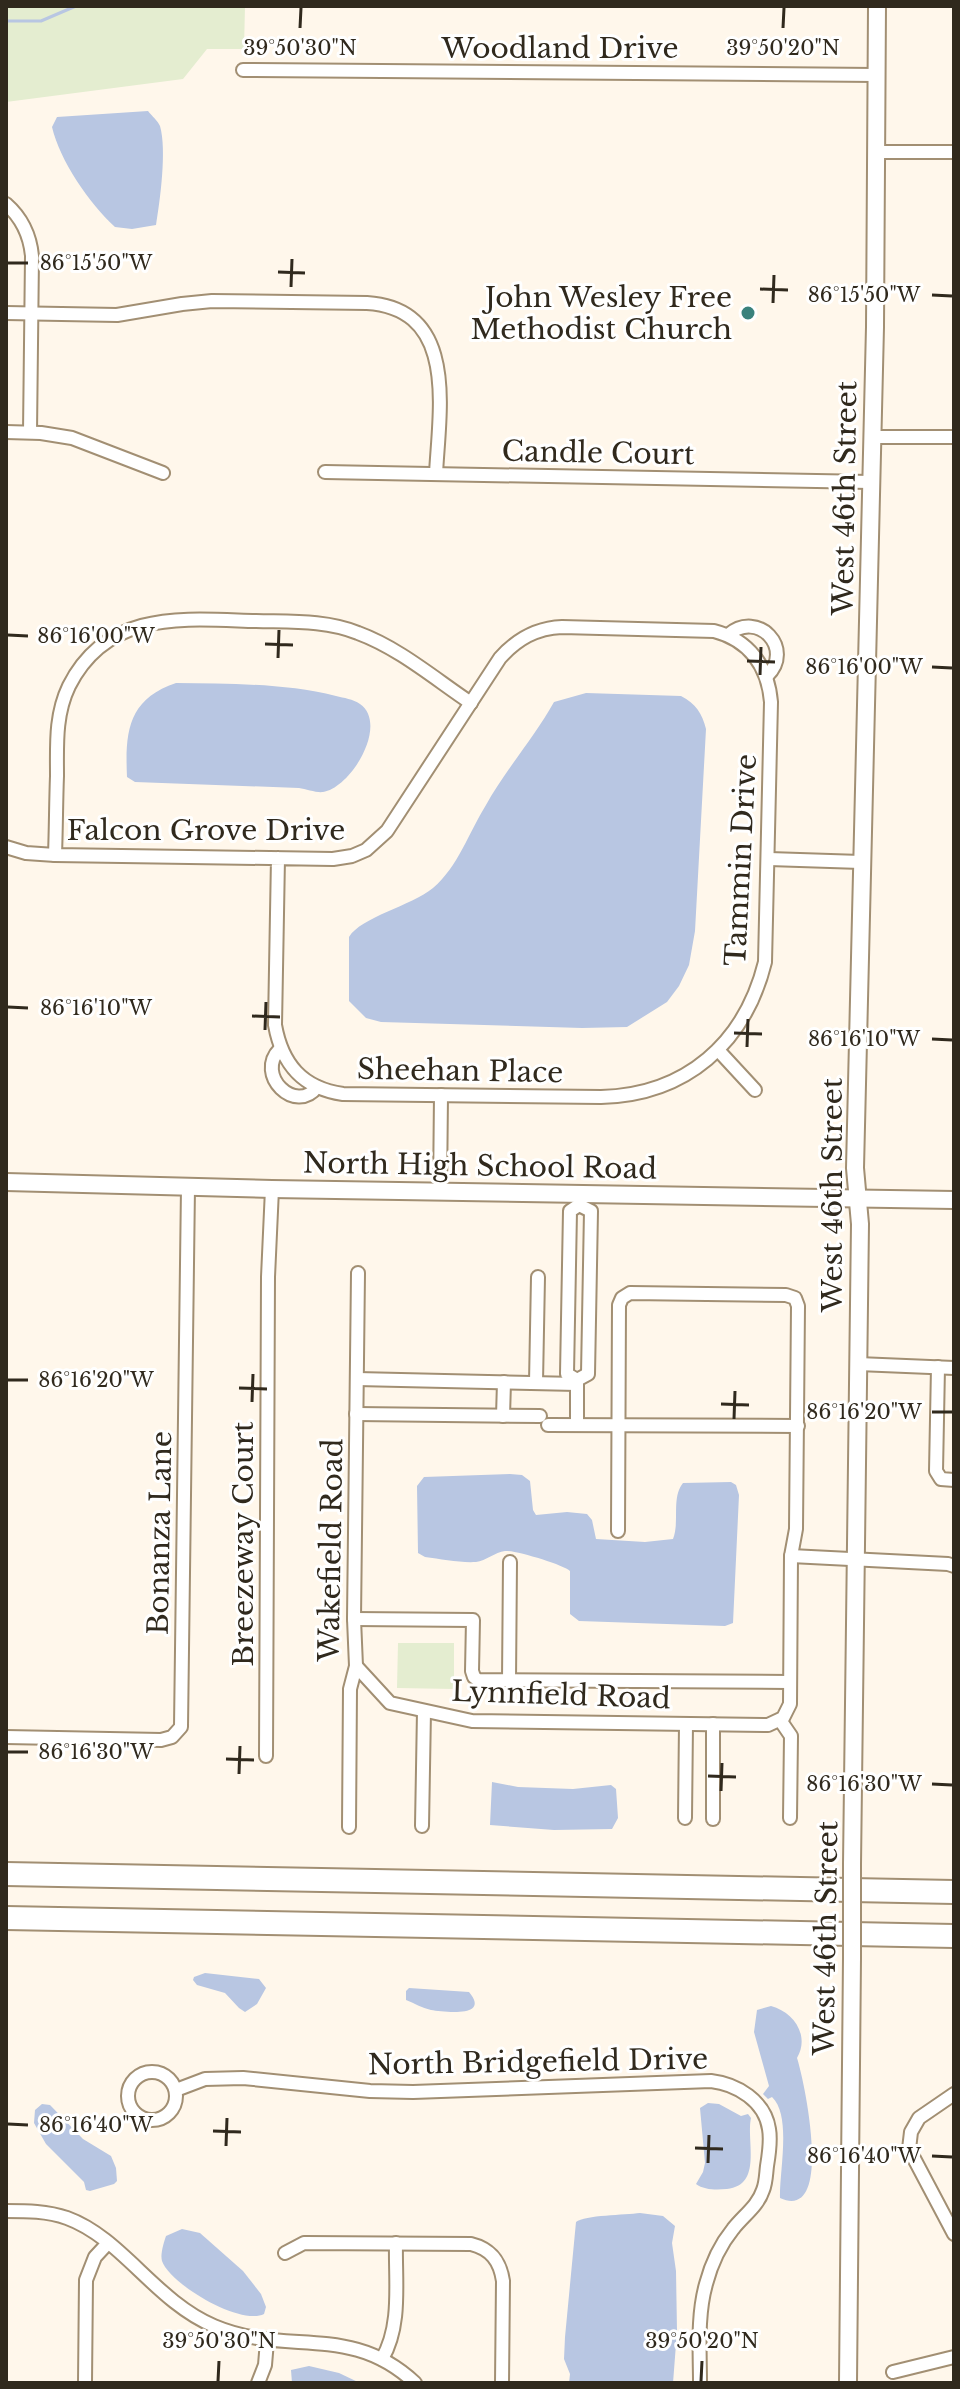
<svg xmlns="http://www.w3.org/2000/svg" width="960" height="2389" viewBox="0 0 960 2389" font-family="'Libre Baskerville',serif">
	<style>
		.green { fill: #e4edd0 }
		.water { fill: #b8c6e2 }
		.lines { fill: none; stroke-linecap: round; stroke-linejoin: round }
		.stream { stroke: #b8c6e2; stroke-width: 3 }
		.minor-casing { stroke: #a28f73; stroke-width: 16 }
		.tertiary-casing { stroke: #a28f73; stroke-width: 20 }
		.motorway-casing { stroke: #a28f73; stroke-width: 26 }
		.minor { stroke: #fff; stroke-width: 12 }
		.tertiary { stroke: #fff; stroke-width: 16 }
		.motorway { stroke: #fff; stroke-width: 22 }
		.tertiary-bridge-casing { stroke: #a28f73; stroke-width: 20; stroke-linecap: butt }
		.tertiary-bridge { stroke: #fff; stroke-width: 16 }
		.ticks { fill: none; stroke: #30291d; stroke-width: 3 }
		.poi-dot { fill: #3a827c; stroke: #fff; stroke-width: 3 }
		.labels { text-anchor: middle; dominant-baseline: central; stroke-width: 6; stroke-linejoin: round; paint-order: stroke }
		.street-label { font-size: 28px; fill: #30291d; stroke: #fff }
		.poi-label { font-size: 28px; fill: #30291d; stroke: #fff; text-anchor: end }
		.ticks-label { font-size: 20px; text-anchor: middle; fill: #30291d; stroke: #fff; stroke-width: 6; stroke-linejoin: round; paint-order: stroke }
	</style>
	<rect width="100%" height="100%" fill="#fff7eb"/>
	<g class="green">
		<polygon points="6,6 245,6 244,49 207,49 183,79 6,102"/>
		<polygon points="398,1643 454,1643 454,1689 397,1688"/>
	</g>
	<g class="water">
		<path d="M148 111C152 116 158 121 160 126 167 150 160 201 156 225L132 229 115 227C89 203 60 161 52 127L57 117Z"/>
		<path d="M176 683C229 684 284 683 336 696 344 698 353 699 360 704 389 724 351 788 323 792 317 793 306 789 299 788L135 782 127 777C125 732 128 699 176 683Z"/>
		<path d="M586 693 681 696C696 704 702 713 706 729L695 931 689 965 679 986 667 1002 627 1027 582 1028 381 1022 366 1018 349 1001V937C361 917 411 906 433 888 458 867 469 832 486 805 506 769 534 738 554 702Z"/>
		<path d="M510 1474 522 1475 530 1481 533 1510 536 1515 567 1512 587 1514 592 1520 596 1539 645 1542 673 1539C680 1521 671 1498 683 1483L731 1482 736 1485 739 1495 733 1623 725 1626 579 1621 570 1614V1571C564 1565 515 1550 505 1551 495 1552 486 1561 476 1562 460 1563 441 1559 425 1557L418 1553 417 1486 424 1477Z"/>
		<polygon points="492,1782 518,1787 573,1789 611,1785 616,1789 618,1818 612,1829 554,1830 490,1825"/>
		<polygon points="205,1973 259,1979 266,1988 257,2004 245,2012 239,2008 225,1993 197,1985 193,1980 194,1977"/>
		<path d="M409 1988 469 1992C491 2018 444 2012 431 2010 422 2008 414 2003 406 2000V1991Z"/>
		<path d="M771 2006C794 2012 810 2036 797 2058 804 2079 835 2223 780 2198 779 2172 792 2116 772 2097L768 2099 763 2094 769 2086 754 2032 757 2010Z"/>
		<path d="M708 2103 719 2104 741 2116 748 2114 751 2118C746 2141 763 2185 727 2189 716 2190 704 2190 696 2184L703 2172 705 2163 700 2108Z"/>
		<polygon points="42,2104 50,2105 83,2139 111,2156 116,2168 117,2181 114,2184 90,2191 86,2190 84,2182 46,2144 34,2123 35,2110"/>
		<path d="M640 2213 663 2216 675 2226 672 2243 676 2271 677 2331 673 2383H569L570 2374 564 2359 565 2337 576 2222C585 2215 625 2215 640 2213Z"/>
		<path d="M182 2229 200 2233 243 2271 261 2294 266 2307 264 2314C240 2326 170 2284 162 2261 160 2254 164 2242 166 2236Z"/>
		<polygon points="309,2366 339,2373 360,2383 292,2383 291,2370"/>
	</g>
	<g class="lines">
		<polyline class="stream" points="6,21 41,21 76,6"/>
		<defs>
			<g id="minor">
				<polyline points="243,70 876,75"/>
				<polyline points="877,152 954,152"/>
				<path d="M6 204C22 218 30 235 32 256L30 432"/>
				<path d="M6 313 117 315 182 304 212 301 367 303C459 309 439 411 436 474"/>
				<polyline points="6,432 41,433 72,438 163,473"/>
				<polyline points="872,437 954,437"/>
				<polyline points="325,472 871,482"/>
				<path d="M728 635C758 609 795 649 767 676"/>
				<path d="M6 847 26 853 55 855 333 859 352 856 366 850 387 831 500 658C517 639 536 628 562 627L714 631C749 640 768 666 771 702L765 962C745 1043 686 1095 601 1097L343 1094C302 1088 282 1064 275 1025L278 858"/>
				<path d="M55 855C56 828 56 802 57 776 57 745 55 715 69 686 108 609 184 619 256 621 291 622 326 620 358 633 399 648 435 679 471 703"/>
				<polyline points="769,859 861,862"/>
				<path d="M280 1049C254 1075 296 1115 317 1087"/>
				<polyline points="718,1050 755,1090"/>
				<polyline points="440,1192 441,1095"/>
				<polyline points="858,1364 954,1368"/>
				<polyline points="938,1367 936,1471 941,1479 954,1480"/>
				<polyline points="357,1379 577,1384"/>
				<polyline points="577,1380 588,1374 591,1211 579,1205"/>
				<polyline points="577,1380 567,1374 570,1211 579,1205"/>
				<polyline points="536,1382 538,1277"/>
				<polyline points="356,1414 540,1416"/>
				<polyline points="503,1416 504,1382"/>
				<polyline points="548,1425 798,1426"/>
				<polyline points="577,1425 577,1380"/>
				<polyline points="791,1556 948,1564 954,1566"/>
				<polyline points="354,1619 473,1620 472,1671 474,1677 478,1680 790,1682"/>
				<polyline points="356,1666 390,1703 472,1721 768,1725 783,1718 790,1704 791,1556 796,1529 798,1306 795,1298 786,1295 630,1293 622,1298 619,1305 618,1531"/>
				<polyline points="509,1680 510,1562"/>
				<polyline points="780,1720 791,1736 790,1818"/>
				<polyline points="6,1737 161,1740 172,1737 181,1727 188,1187"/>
				<polyline points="266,1756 268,1277 272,1189"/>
				<polyline points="685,1818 686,1724"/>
				<polyline points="713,1819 713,1724"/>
				<polyline points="422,1826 424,1711"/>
				<polyline points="349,1827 350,1689 356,1666 354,1619 358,1273"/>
				<circle cx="152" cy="2096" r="24"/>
				<path d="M176 2090 205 2079 243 2078 370 2091 413 2092 711 2081C737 2084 765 2101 769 2129 771 2140 769 2154 767 2166 766 2174 766 2183 763 2190 758 2206 743 2216 733 2229 720 2245 711 2265 706 2284 697 2316 700 2351 700 2383"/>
				<polyline points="954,2094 919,2118 911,2132 909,2149 954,2234"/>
				<path d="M6 2211C27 2211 47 2211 67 2218 122 2238 155 2301 214 2326 287 2357 350 2322 415 2383"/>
				<path d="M285 2253 304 2243 471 2244C491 2249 500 2261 503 2281L502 2383"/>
				<path d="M382 2359C402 2325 395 2281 396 2243"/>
				<polyline points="893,2372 954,2357"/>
				<polyline points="85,2383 86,2280 95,2257 108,2243"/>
				<polyline points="258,2383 265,2365 267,2341"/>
			</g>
			<g id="tertiary">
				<polyline points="6,1182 272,1189 954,1200"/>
				<polyline points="852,1864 860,1224 855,1168 875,327 877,6"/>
				<polyline points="848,2383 852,1958"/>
			</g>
			<g id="motorway">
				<polyline points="6,1874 954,1892"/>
				<polyline points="6,1918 954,1936"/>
			</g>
		</defs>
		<use href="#minor" class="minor-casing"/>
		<use href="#tertiary" class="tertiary-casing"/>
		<use href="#motorway" class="motorway-casing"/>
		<use href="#minor" class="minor"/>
		<use href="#tertiary" class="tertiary"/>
		<use href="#motorway" class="motorway"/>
		<defs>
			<polyline id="tertiary-bridge" points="852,1958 852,1864"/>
		</defs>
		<use href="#tertiary-bridge" class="tertiary-bridge-casing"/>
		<use href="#tertiary-bridge" class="tertiary-bridge"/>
	</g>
	<path class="ticks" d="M300 28 301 8M783 28 784 8M8 263H28M278 272 305 273M291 287 292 259M760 289 788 290M932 295 952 296M773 303 774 275M8 635 28 636M265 644 293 645M278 658 279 630M747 661 775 662M932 667 952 668M760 675 761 647M8 1007 28 1008M252 1016 280 1017M265 1030 266 1002M734 1033 762 1034M932 1039 952 1040M747 1047 748 1019M8 1380H28M239 1388 267 1389M252 1402 253 1374M721 1404 749 1405M932 1412H952M734 1419 735 1391M8 1752H28M226 1759 254 1760M239 1774 240 1746M708 1776 736 1777M932 1784 952 1785M721 1791 722 1763M8 2124 28 2125M213 2131 241 2132M226 2146 227 2118M695 2148 723 2149M932 2156 952 2157M708 2163 709 2135M218 2381 219 2361M701 2381 702 2361"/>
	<circle class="poi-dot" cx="748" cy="313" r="8"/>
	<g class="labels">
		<g class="street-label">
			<text x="560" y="48">Woodland Drive</text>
			<text transform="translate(598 453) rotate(1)">Candle Court</text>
			<text transform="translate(845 498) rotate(-89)">West 46th Street</text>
			<text x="206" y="830">Falcon Grove Drive</text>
			<text transform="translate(741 860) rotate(-87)">Tammin Drive</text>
			<text transform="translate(460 1071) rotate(1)">Sheehan Place</text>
			<text transform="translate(480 1166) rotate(1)">North High School Road</text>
			<text transform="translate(832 1195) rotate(-90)">West 46th Street</text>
			<text transform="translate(160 1533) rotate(-89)">Bonanza Lane</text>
			<text transform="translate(243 1544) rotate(-90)">Breezeway Court</text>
			<text transform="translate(331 1550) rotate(-89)">Wakefield Road</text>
			<text transform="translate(561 1695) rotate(2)">Lynnfield Road</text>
			<text transform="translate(826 1938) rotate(-89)">West 46th Street</text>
			<text transform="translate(538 2062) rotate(-1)">North Bridgefield Drive</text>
		</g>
		<g class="poi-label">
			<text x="732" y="297">John Wesley Free<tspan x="732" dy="32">Methodist Church</tspan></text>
		</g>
	</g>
	<g class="ticks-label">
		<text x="300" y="55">39°50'30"N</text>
		<text x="783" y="55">39°50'20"N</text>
		<text x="96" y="270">86°15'50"W</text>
		<text x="864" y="302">86°15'50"W</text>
		<text x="96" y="643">86°16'00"W</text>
		<text x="864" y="674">86°16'00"W</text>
		<text x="96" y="1015">86°16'10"W</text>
		<text x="864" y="1046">86°16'10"W</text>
		<text x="96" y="1387">86°16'20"W</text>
		<text x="864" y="1419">86°16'20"W</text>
		<text x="96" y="1759">86°16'30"W</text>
		<text x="864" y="1791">86°16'30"W</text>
		<text x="96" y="2132">86°16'40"W</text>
		<text x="864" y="2163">86°16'40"W</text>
		<text x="219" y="2348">39°50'30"N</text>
		<text x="702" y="2348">39°50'20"N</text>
	</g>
	<rect width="960" height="2389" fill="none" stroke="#30291d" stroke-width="16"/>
</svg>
